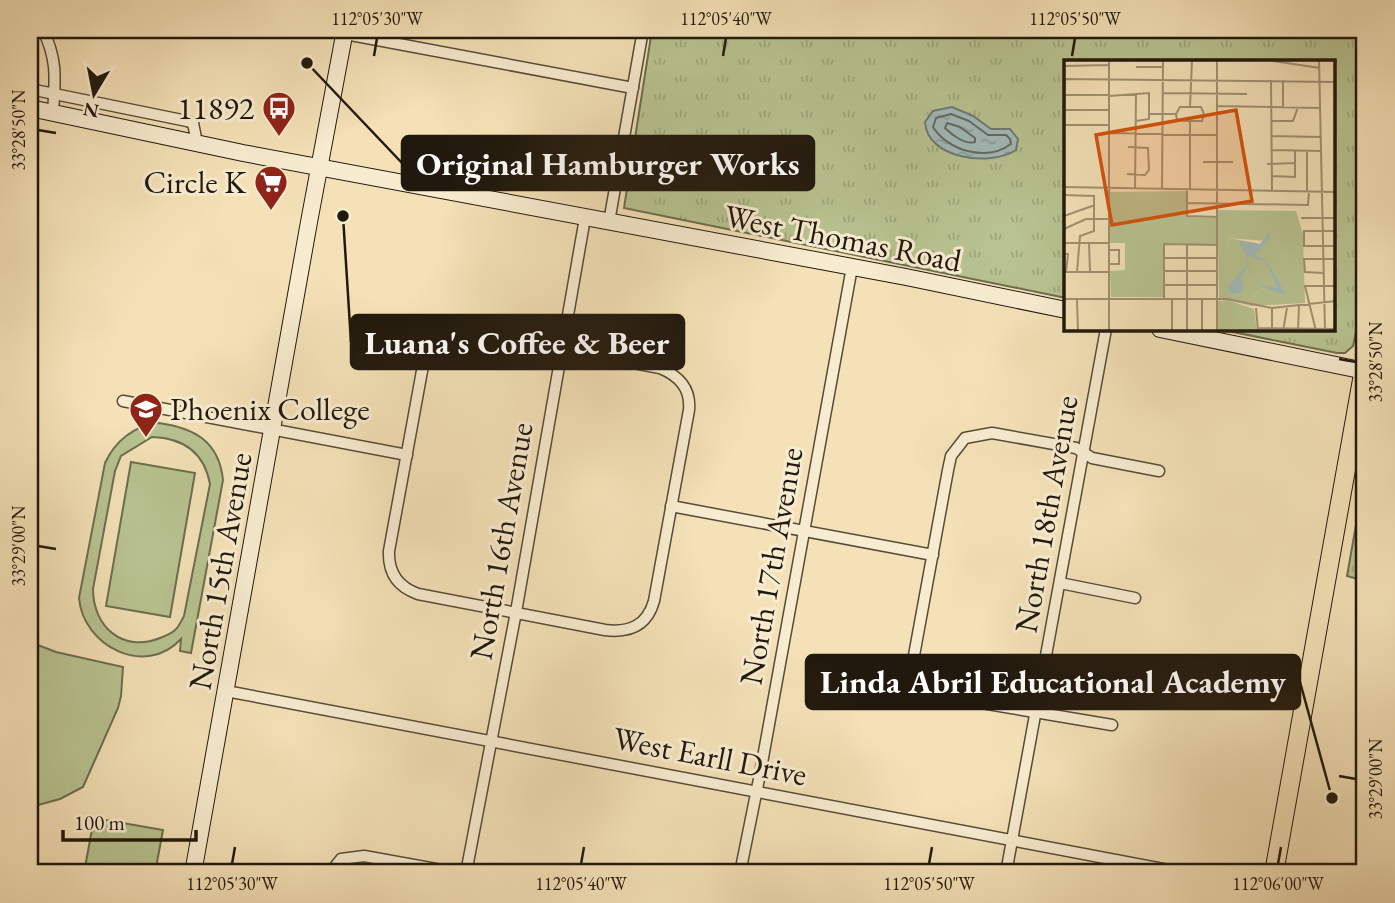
<svg xmlns="http://www.w3.org/2000/svg" width="1395" height="903" viewBox="0 0 1395 903" font-family="'EB Garamond',serif">
	<style>
		.grass { fill: url(#grass-tufts); stroke: #6c6e4f; stroke-width: 2 }
		.garden { fill: #b8c391; stroke: #6c6e4f; stroke-width: 2; fill-rule: evenodd }
		.water { fill: url(#water-ripples); stroke: #6e7a75; stroke-width: 2 }
		.lines { fill: none; stroke-linecap: round; stroke-linejoin: round }
		.shore { stroke: #626a64; stroke-width: 2 }
		.street-casing { stroke: #564b38; stroke-width: 13 }
		.secondary-casing { stroke: #21190d; stroke-width: 18 }
		.primary-casing { stroke: #21190d; stroke-width: 20 }
		.street { stroke: #f8ecd0; stroke-width: 10 }
		.secondary { stroke: #f8ecd0; stroke-width: 16 }
		.primary { stroke: #f4e1b7; stroke-width: 18 }
		.ticks { fill: none; stroke: #21190d; stroke-width: 2.5 }
		.labels { text-anchor: middle; dominant-baseline: central; stroke-width: 6; stroke-linejoin: round; paint-order: stroke }
		.poi-label { font-size: 32px; fill: #21190d; stroke: #f8ecd0; text-anchor: end }
		.street-label { font-size: 32px; fill: #21190d; stroke: #f8ecd0 }
		.inset-road { fill: none; stroke: #a09173; stroke-width: 2 }
		.view { fill: #d4530c; fill-opacity: 0.15; stroke: #d4530c; stroke-width: 3.5 }
		.inset-edge { fill: none; stroke: #21190d; stroke-width: 3.5 }
		.leader { fill: none; stroke: #21190d; stroke-width: 2.5 }
		.callout-dot { fill: #21190d; stroke: #f8ecd0; stroke-width: 2.5 }
		.callout { fill: #21190d; stroke: #21190d; stroke-width: 2.5 }
		.callout-label { font-size: 33px; text-anchor: middle; font-weight: bold; fill: #fff }
		.neatline { fill: none; stroke: #21190d; stroke-width: 2.5 }
		.ticks-label { font-size: 18px; text-anchor: middle; fill: #21190d }
	</style>
	<defs>
		<pattern id="grass-tufts" width="24" height="20" patternUnits="userSpaceOnUse" patternTransform="scale(1.75)"><rect width="24" height="20" fill="#b8c391"/><path d="M3 7l-1-3M5 7V3M7 7l1-3M15 17l-1-3M17 17v-4M19 17l1-3" fill="none" stroke="#9ea77c"/></pattern>
		<pattern id="water-ripples" width="26" height="14" patternUnits="userSpaceOnUse" patternTransform="scale(1.75)"><rect width="26" height="14" fill="#a2baba"/><path d="M2 4q2-2 4 0t4 0M15 11q2-2 4 0t4 0" fill="none" stroke="#8b9f9f"/></pattern>
	</defs>
	<rect width="100%" height="100%" fill="#f4e1b7"/>
	<filter id="stains"><feTurbulence type="fractalNoise" baseFrequency=".00286" numOctaves="4"/><feColorMatrix values="0 0 0 0 .2 0 0 0 0 .09 0 0 0 0 .02 0 0 0 .5 -.17"/></filter>
	<radialGradient id="worn" r=".72"><stop offset=".6" stop-color="#630" stop-opacity="0"/><stop offset="1" stop-color="#630" stop-opacity=".3"/></radialGradient>
	<g class="grass">
		<polygon points="652,30 1365,30 1365,290 1353,346 1345,353 1337,353 1218,329 1334,329 1334,61 1066,61 1066,298 624,208"/>
		<polygon points="1365,474 1365,581 1347,576"/>
	</g>
	<g class="garden">
		<path d="M159 423C194 428 219 441 223 480L191 653 180 651 181 639C145 678 83 646 79 598L105 463C115 441 135 425 159 423ZM152 437C183 438 204 452 210 484L184 616C181 621 179 627 175 630 171 634 165 636 160 638 123 653 93 627 93 589L115 471 121 456Z"/>
		<polygon points="131,462 195,473 170,617 106,606"/>
		<polygon points="30,642 56,652 123,667 121,696 118,708 83,787 60,799 31,807"/>
		<polygon points="94,818 163,830 155,873 84,873"/>
	</g>
	<path class="water" d="M952 107 973 116 991 129H1010L1018 139 1016 150C990 167 927 159 925 122L933 111Z"/>
	<g class="lines">
		<g class="shore">
			<path d="M951 114 969 121 988 135H1006L1010 139 1011 144C987 162 948 151 933 127L936 118Z"/>
			<path d="M947 123 960 127 975 138V142C965 145 952 135 945 128Z"/>
		</g>
		<defs>
			<g id="street">
				<path d="M43 30C58 61 55 80 53 113"/>
				<polyline points="324,30 633,88"/>
				<polyline points="30,89 187,121 193,123 197,143"/>
				<polyline points="609,222 643,30"/>
				<path d="M453 331H467L660 368C679 376 691 388 689 410L654 601C647 626 629 633 605 630L418 594C398 587 388 573 389 551L424 360 434 341Z"/>
				<polyline points="123,401 407,455"/>
				<polyline points="671,506 933,555"/>
				<polyline points="1060,583 1135,598"/>
				<polyline points="226,691 1184,873"/>
				<polyline points="1112,725 940,696 921,683 913,661 948,470 951,456 965,438 992,433 1076,448 1092,458 1159,471"/>
				<polyline points="330,873 341,859 364,856 458,873"/>
				<polyline points="466,873 516,612 585,218"/>
				<polyline points="740,873 760,774 852,267"/>
				<polyline points="1006,873 1106,329"/>
			</g>
			<g id="secondary">
				<polyline points="30,108 243,153 906,277 1066,310"/>
				<polyline points="1160,329 1365,371"/>
				<polyline points="193,873 309,222 345,30"/>
			</g>
			<polyline id="primary" points="1274,873 1365,363"/>
		</defs>
		<use href="#street" class="street-casing"/>
		<use href="#secondary" class="secondary-casing"/>
		<use href="#primary" class="primary-casing"/>
		<use href="#street" class="street"/>
		<use href="#secondary" class="secondary"/>
		<use href="#primary" class="primary"/>
	</g>
	<path class="ticks" d="M374 56 377 38M723 56 726 38M1072 56 1075 38M38 130 56 133M1339 359 1356 362M38 546 56 549M1339 776 1356 779M232 864 235 847M581 864 584 847M929 864 932 847M1278 864 1281 847"/>
	<defs>
		<symbol id="bus-pin" viewBox="-11 -11 22 30"><path d="M0 17L-7.5 6A9.5 9.5 0 1 1 7.5 6Z" fill="#8f2418" stroke="#f8ecd0"/><path d="M-5-6H5V4H4V6H2V4H-2V6H-4V4H-5ZM-3.5-4V0h7V-4ZM-3.5 1.2v1.5H-2V1.2ZM2 1.2v1.5H3.5V1.2Z" fill="#fff"/></symbol>
		<symbol id="supermarket-pin" viewBox="-11 -11 22 30"><path d="M0 17L-7.5 6A9.5 9.5 0 1 1 7.5 6Z" fill="#8f2418" stroke="#f8ecd0"/><path d="M-6-5.5h2.5l.6 2H6L4.5 2H-2.5L-4.4-4H-6ZM-1.5 3.2a1.3 1.3 0 1 0 .1 0ZM3 3.2a1.3 1.3 0 1 0 .1 0Z" fill="#fff"/></symbol>
		<symbol id="university-pin" viewBox="-11 -11 22 30"><path d="M0 17L-7.5 6A9.5 9.5 0 1 1 7.5 6Z" fill="#8f2418" stroke="#f8ecd0"/><path d="M0-5L7-2L0 1L-7-2ZM-4 1L0 2.5L4 1V4Q0 6-4 4Z" fill="#fff"/></symbol>
	</defs>
	<g fill-rule="evenodd">
		<use href="#bus-pin" x="260" y="89" width="38" height="52"/>
		<use href="#supermarket-pin" x="252" y="163" width="38" height="52"/>
		<use href="#university-pin" x="127" y="390" width="38" height="52"/>
	</g>
	<g class="labels">
		<g class="poi-label">
			<text x="254" y="108">11892</text>
			<text x="246" y="182">Circle K</text>
			<text x="170" y="409" text-anchor="start">Phoenix College</text>
		</g>
		<g class="street-label">
			<text transform="translate(843 238) rotate(11)">West Thomas Road</text>
			<text transform="translate(1046 514) rotate(-80)">North 18th Avenue</text>
			<text transform="translate(501 541) rotate(-80)">North 16th Avenue</text>
			<text transform="translate(771 566) rotate(-80)">North 17th Avenue</text>
			<text transform="translate(220 571) rotate(-80)">North 15th Avenue</text>
			<text transform="translate(710 756) rotate(11)">West Earll Drive</text>
		</g>
	</g>
	<g transform="translate(1064 60)">
		<rect width="271" height="271" fill="#f4e1b7"/>
		<path d="M122 131V157L152 158V185L101 183 99 237H47L46 211 61 210V183H46V132ZM154 150 232 151 239 174 241 243 188 246V238L198 228 218 232 203 202 191 195 202 181 165 178 163 184H154Z" fill="#b8c391"/>
		<path d="M165 178 196 184 203 181 191 195 203 202 218 233 198 228 188 238V246L155 238 154 184H163ZM163 240 190 249 193 271H154V241Z" fill="#b8c391"/>
		<path d="M206 172 205 179 191 195 203 201 222 235 197 227 183 207 176 218 180 224 178 233H165V225L182 206 183 196 174 181 196 184ZM185 196 202 202 213 227 196 225 182 204Z" fill="#a2baba" fill-rule="evenodd"/>
		<path class="inset-road" d="M255 0 261 271M209 1 256 8M0 6 45 5M72 7H99M0 19 272 22M207 20 208 131M219 20V47M99 33 183 34M0 35H45M45 36 85 33V59L72 61M153 46 257 48M126 47 128 0M0 50H45M86 54H112M112 54 113 60 124 61H138L140 54M112 54 116 47H137L140 54M207 61H229L234 47M0 65 1 19M0 65H45M45 73 153 75M208 76 257 77M208 90 257 91M139 102H169M203 104 231 103M63 114 81 115 85 110 84 88 64 87M208 116 231 117V91M0 127 272 132M71 128 72 33M98 129 99 0M123 129V156L153 157M126 129V61M243 131V91M0 135 30 136V171L16 176 13 212M123 143 244 145 245 131M0 156 31 145M237 158H272M0 169 22 159H45M272 171H240V186H272M0 183H45M25 183 26 212M0 194H4L2 212M100 198H153M45 204H55V190H45M100 211H153M0 212H45M260 213 241 212 240 199H272M100 225H153M0 239H163L208 248 272 241M13 239 14 271M100 239V184L153 185M108 239V271M192 248 194 271M194 268 272 269M45 271V0M123 271V184M138 271V239M153 271V0M208 271V248M219 271 223 248M234 271 235 246M252 271 241 226H272"/>
		<path class="view" d="M172 50 188 141 48 165 32 75Z"/>
		<rect width="271" height="271" class="inset-edge"/>
	</g>
	<path class="leader" d="M307 63L402 163M343 216L351 342M1332 798L1300 682"/>
	<g class="callout-dot">
		<circle cx="307" cy="63" r="7"/>
		<circle cx="343" cy="216" r="7"/>
		<circle cx="1332" cy="798" r="7"/>
	</g>
	<g class="callout">
		<rect x="402" y="136" width="412" height="54" rx="7"/>
		<rect x="351" y="315" width="333" height="54" rx="7"/>
		<rect x="806" y="655" width="494" height="54" rx="7"/>
	</g>
	<g class="callout-label">
		<text x="608" y="175">Original Hamburger Works</text>
		<text x="517" y="354">Luana's Coffee &amp; Beer</text>
		<text x="1053" y="693">Linda Abril Educational Academy</text>
	</g>
	<rect width="1395" height="903" fill="none" stroke="#f4e1b7" stroke-width="77"/>
	<g transform="translate(94 94) rotate(190)" stroke="#f8ecd0" stroke-width="5" paint-order="stroke">
	<path d="M0-5L12 26L0 18L-12 26Z" fill="#21190d"/>
	<text y="-10" font-size="19" font-weight="bold" text-anchor="middle" fill="#21190d">N</text>
	</g>
	<path d="M63 830v10h133v-10" fill="none" stroke="#21190d" stroke-width="3.5"/>
	<text x="74" y="830" font-size="21" fill="#21190d" stroke="#f8ecd0" stroke-width="5" paint-order="stroke">100 m</text>
	<rect x="38" y="38" width="1318" height="826" class="neatline"/>
	<g class="ticks-label">
		<text x="377" y="25">112°05'30"W</text>
		<text x="726" y="25">112°05'40"W</text>
		<text x="1075" y="25">112°05'50"W</text>
		<text transform="translate(19 130) rotate(-90)" y="6">33°28'50"N</text>
		<text transform="translate(1376 362) rotate(-90)" y="6">33°28'50"N</text>
		<text transform="translate(19 546) rotate(-90)" y="6">33°29'00"N</text>
		<text transform="translate(1376 779) rotate(-90)" y="6">33°29'00"N</text>
		<text x="232" y="890">112°05'30"W</text>
		<text x="581" y="890">112°05'40"W</text>
		<text x="929" y="890">112°05'50"W</text>
		<text x="1278" y="890">112°06'00"W</text>
	</g>
	<rect width="100%" height="100%" filter="url(#stains)"/>
	<rect width="100%" height="100%" fill="url(#worn)"/>
</svg>
